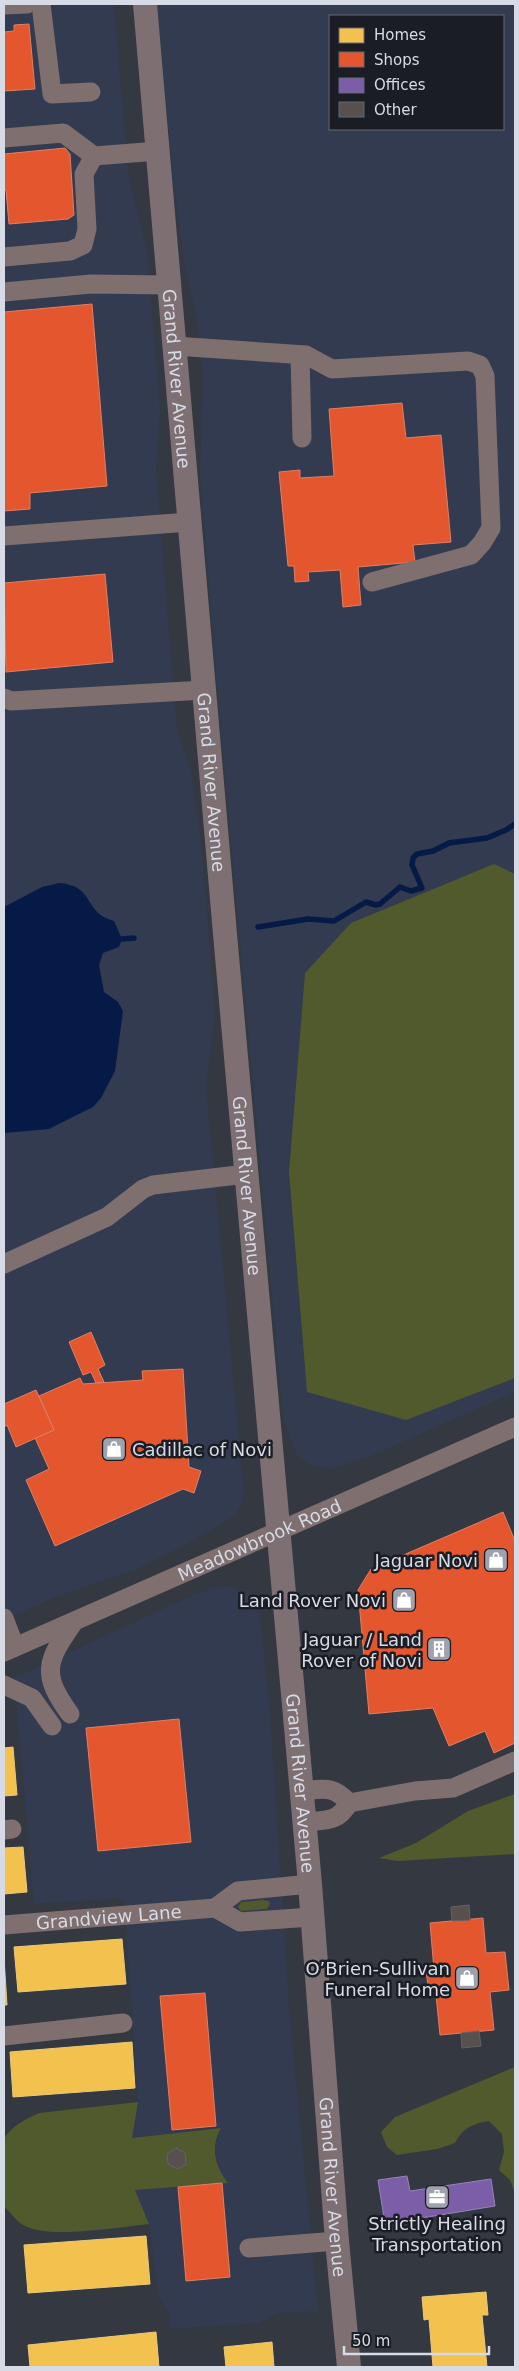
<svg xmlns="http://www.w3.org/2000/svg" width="519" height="2371" viewBox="0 0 519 2371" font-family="'DejaVu Sans',sans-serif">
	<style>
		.built { fill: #323b4f; fill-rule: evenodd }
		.green { fill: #515a2c }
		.water { fill: #051a47 }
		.homes { fill: #f2c14e; stroke: #eac97c }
		.shops { fill: #e4572e; stroke: #e07f65 }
		.offices { fill: #7b5ea7; stroke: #9784ba }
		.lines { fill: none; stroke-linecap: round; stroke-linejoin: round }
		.stream { stroke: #051a47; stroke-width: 5.5 }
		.building { fill: #58504e; stroke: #646263 }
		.minor { stroke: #7f6f6f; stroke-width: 19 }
		.major { stroke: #7d6f72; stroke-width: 24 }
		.labels { text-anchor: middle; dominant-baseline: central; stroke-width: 5; stroke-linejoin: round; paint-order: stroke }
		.street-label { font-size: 18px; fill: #d7dbe6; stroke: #1a1d24 }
		.poi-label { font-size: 18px; fill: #d7dbe6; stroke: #1a1d24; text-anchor: end }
	</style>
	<rect width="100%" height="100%" fill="#343840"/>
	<g class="built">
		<polygon points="4,4 114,4 129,179 147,250 160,408 156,469 177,729 191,771 202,848 215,1014 206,1085 244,1494 239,1509 233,1517 187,1544 135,1570 58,1596 4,1620"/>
		<path d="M157 4H515V1392L364 1459 333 1468 311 1466 296 1454 284 1420 281 1396 217 688 200 472 203 379 196 315 183 257 173 174ZM330 16H503V129H330Z"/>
		<polygon points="227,1586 244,1592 251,1598 259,1613 261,1625 270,1713 289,2006 318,2311 277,2313 259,2323 170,2329 169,2313 158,2294 149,2224 135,2190 227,2183 219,2172 215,2150 216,2136 221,2128 131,2138 138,2102 124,1898 34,1904 14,1678 195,1594 214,1588"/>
	</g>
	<g class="green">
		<polygon points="494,864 515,874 515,1378 406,1420 307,1392 289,1172 305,973 351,923"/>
		<polygon points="515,1794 515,1854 398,1861 379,1858 416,1843 468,1811"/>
		<polygon points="263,1900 269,1901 270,1904 267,1909 241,1911 238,1907 241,1902"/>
		<path d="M515 2067V2194L510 2180 499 2170 504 2152 502 2134 489 2121C472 2124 463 2128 455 2143L437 2149 397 2155 387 2147 381 2132 395 2117Z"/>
		<path d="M138 2102 132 2138 221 2128C210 2146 215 2167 228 2183L135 2190 149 2224C119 2227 48 2240 23 2225 16 2221 10 2212 4 2206V2139C11 2126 26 2119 39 2113Z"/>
	</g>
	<path class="water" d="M59 883C96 886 82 912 114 921L122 939 119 947 103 953 99 965 104 992 118 1002 123 1011 115 1071 101 1098 93 1107 49 1129 4 1133V907L42 887Z"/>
	<g class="homes">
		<polygon points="13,1747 17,1795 4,1796 4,1748"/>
		<polygon points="23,1847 27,1892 4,1894 4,1848"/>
		<polygon points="122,1939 126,1984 18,1992 14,1947"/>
		<polygon points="4,1958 7,2005 4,2005"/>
		<polygon points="132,2042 135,2088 13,2097 10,2052"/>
		<polygon points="146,2236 150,2284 28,2293 24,2245"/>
		<polygon points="486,2292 488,2315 482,2315 487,2367 433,2367 429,2319 424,2320 422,2297"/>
		<polygon points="156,2332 159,2367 30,2367 28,2345"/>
		<polygon points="272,2342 274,2367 226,2367 224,2347"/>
	</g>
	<g class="shops">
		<polygon points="29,24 35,89 4,91 4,32 14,31 14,25"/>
		<polygon points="65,148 70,154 74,215 68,219 9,224 6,190 4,190 4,154"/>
		<polygon points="92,304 107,486 30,493 30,509 4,511 4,312"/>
		<polygon points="402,403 406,438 441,435 451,542 413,545 415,562 358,567 361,605 343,607 340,570 308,572 309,581 295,582 294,566 288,566 279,472 300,470 300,478 334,476 329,409"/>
		<polygon points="105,574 113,662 6,672 4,583"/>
		<polygon points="91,1332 105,1365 98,1369 104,1382 96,1383 91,1372 83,1375 69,1342"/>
		<polygon points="183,1369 189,1467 201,1471 194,1493 183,1489 55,1546 26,1480 49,1469 35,1438 54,1430 39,1396 80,1378 83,1384 143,1380 142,1371"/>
		<polygon points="36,1390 54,1430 16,1447 7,1425 4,1427 4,1404"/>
		<polygon points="503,1512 515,1541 515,1743 494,1753 485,1731 449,1746 433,1708 369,1714 358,1590 371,1569"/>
		<polygon points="179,1719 191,1842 98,1851 86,1728"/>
		<polygon points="483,1918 486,1953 505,1952 509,1990 490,1992 494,2030 440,2035 435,1985 428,1986 426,1970 434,1970 430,1923"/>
		<polygon points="205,1993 216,2126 172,2130 160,1996"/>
		<polygon points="222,2183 230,2277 186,2281 178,2187"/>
	</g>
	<polygon class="offices" points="407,2176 410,2191 491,2179 495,2206 385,2224 378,2180"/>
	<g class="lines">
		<g class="stream">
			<polyline points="258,927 308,919 334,921 366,902 376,905 380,904 400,887 411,891 422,888 412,865 413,858 417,854 433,851 449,843 487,838 506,830 515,824"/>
			<polyline points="122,939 134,938"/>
		</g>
	</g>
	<g class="building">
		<polygon points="469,1905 470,1920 452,1921 451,1907"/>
		<polygon points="479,2031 481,2046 462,2048 461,2033"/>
		<polygon points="176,2148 185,2153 186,2165 177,2169 168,2164 167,2154"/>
	</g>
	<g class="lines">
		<g class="minor">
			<polyline points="41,4 52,94 91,92"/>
			<polyline points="4,5 27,4"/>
			<polyline points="4,138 63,133 94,156 158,151"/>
			<polyline points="4,257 70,251 83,245 87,229 84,174 94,156"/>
			<polyline points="4,292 91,284 169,285"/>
			<polyline points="174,346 306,355 332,369 468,361 480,365 485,376 491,528 482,543 471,555 372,582"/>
			<polyline points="300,355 302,438"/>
			<polyline points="4,536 189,522"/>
			<polyline points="4,698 11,701 204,690"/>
			<polyline points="4,1264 107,1217 143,1189 153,1185 246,1174"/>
			<polyline points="4,1618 15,1647"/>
			<path id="s1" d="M4 1652 515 1427"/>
			<polyline points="4,1685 32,1698 52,1726"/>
			<path d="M70 1714C41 1674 46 1662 73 1623"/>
			<path d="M301 1791C324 1789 333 1785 349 1803 337 1823 326 1820 304 1822"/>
			<polyline points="349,1803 415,1791 453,1788 515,1761"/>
			<polyline points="4,1830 12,1829"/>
			<polyline points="215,1908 240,1922 312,1917"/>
			<path id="s2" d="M4 1925 215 1908 238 1891 310 1884"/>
			<polyline points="4,2036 123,2023"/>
			<polyline points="249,2248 337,2241"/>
		</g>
		<path class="major" id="s3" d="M145 4 225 934 310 1884 337 2241 349 2367"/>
	</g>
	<defs>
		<symbol id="shop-square" viewBox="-11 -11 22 22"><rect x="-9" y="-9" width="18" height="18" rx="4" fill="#9ea2ac" stroke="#1a1d24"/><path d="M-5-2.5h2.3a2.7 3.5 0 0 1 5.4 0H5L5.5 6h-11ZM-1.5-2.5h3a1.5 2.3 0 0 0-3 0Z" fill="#fff"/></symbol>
		<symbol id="building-square" viewBox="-11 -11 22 22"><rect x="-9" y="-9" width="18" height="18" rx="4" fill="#9ea2ac" stroke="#1a1d24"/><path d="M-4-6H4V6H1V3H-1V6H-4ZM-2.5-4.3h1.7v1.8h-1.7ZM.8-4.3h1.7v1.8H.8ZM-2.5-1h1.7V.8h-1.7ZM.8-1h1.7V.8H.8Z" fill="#fff"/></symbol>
		<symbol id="office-square" viewBox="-11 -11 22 22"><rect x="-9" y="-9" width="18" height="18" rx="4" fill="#9ea2ac" stroke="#1a1d24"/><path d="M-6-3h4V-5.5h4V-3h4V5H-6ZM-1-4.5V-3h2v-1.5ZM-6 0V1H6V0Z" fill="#fff"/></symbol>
	</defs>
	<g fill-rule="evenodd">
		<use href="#shop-square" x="100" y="1435" width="28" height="28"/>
		<use href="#shop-square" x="482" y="1546" width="28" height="28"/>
		<use href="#shop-square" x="390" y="1586" width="28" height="28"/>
		<use href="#building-square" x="425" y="1635" width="28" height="28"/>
		<use href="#shop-square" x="453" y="1964" width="28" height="28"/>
		<use href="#office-square" x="423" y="2183" width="28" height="28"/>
	</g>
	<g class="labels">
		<g class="street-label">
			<text stroke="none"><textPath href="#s3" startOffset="376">Grand River Avenue</textPath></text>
			<text stroke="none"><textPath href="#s3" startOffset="781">Grand River Avenue</textPath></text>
			<text stroke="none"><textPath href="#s3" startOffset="1186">Grand River Avenue</textPath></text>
			<text stroke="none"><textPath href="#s1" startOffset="279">Meadowbrook Road</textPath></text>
			<text stroke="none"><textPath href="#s3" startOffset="1786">Grand River Avenue</textPath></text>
			<text stroke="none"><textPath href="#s2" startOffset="105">Grandview Lane</textPath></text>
			<text stroke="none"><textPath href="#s3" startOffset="2191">Grand River Avenue</textPath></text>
		</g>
		<g class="poi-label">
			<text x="132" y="1449" text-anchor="start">Cadillac of Novi</text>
			<text x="478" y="1560">Jaguar Novi</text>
			<text x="386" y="1600">Land Rover Novi</text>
			<text x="422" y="1639">Jaguar / Land<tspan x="422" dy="21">Rover of Novi</tspan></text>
			<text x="450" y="1968">O’Brien-Sullivan<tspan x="450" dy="21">Funeral Home</tspan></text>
			<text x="437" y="2223" text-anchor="middle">Strictly Healing<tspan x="437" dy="21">Transportation</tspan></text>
		</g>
	</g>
	<rect width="519" height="2371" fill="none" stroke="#d7dbe6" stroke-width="10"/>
	<rect x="329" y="15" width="175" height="115" fill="#1a1d24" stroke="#666972"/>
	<rect x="339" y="28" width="25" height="15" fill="#f2c14e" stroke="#666972"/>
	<text x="374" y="40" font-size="15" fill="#d7dbe6">Homes</text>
	<rect x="339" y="52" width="25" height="15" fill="#e4572e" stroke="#666972"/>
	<text x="374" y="65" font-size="15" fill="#d7dbe6">Shops</text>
	<rect x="339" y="78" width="25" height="15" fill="#7b5ea7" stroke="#666972"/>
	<text x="374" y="90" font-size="15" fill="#d7dbe6">Offices</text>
	<rect x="339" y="102" width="25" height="15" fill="#58504e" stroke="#666972"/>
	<text x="374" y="115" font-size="15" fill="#d7dbe6">Other</text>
	<path d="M344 2346v8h145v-8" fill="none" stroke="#d7dbe6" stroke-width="2.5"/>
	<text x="352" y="2346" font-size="15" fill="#d7dbe6" stroke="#1a1d24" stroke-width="4" paint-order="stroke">50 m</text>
</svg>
